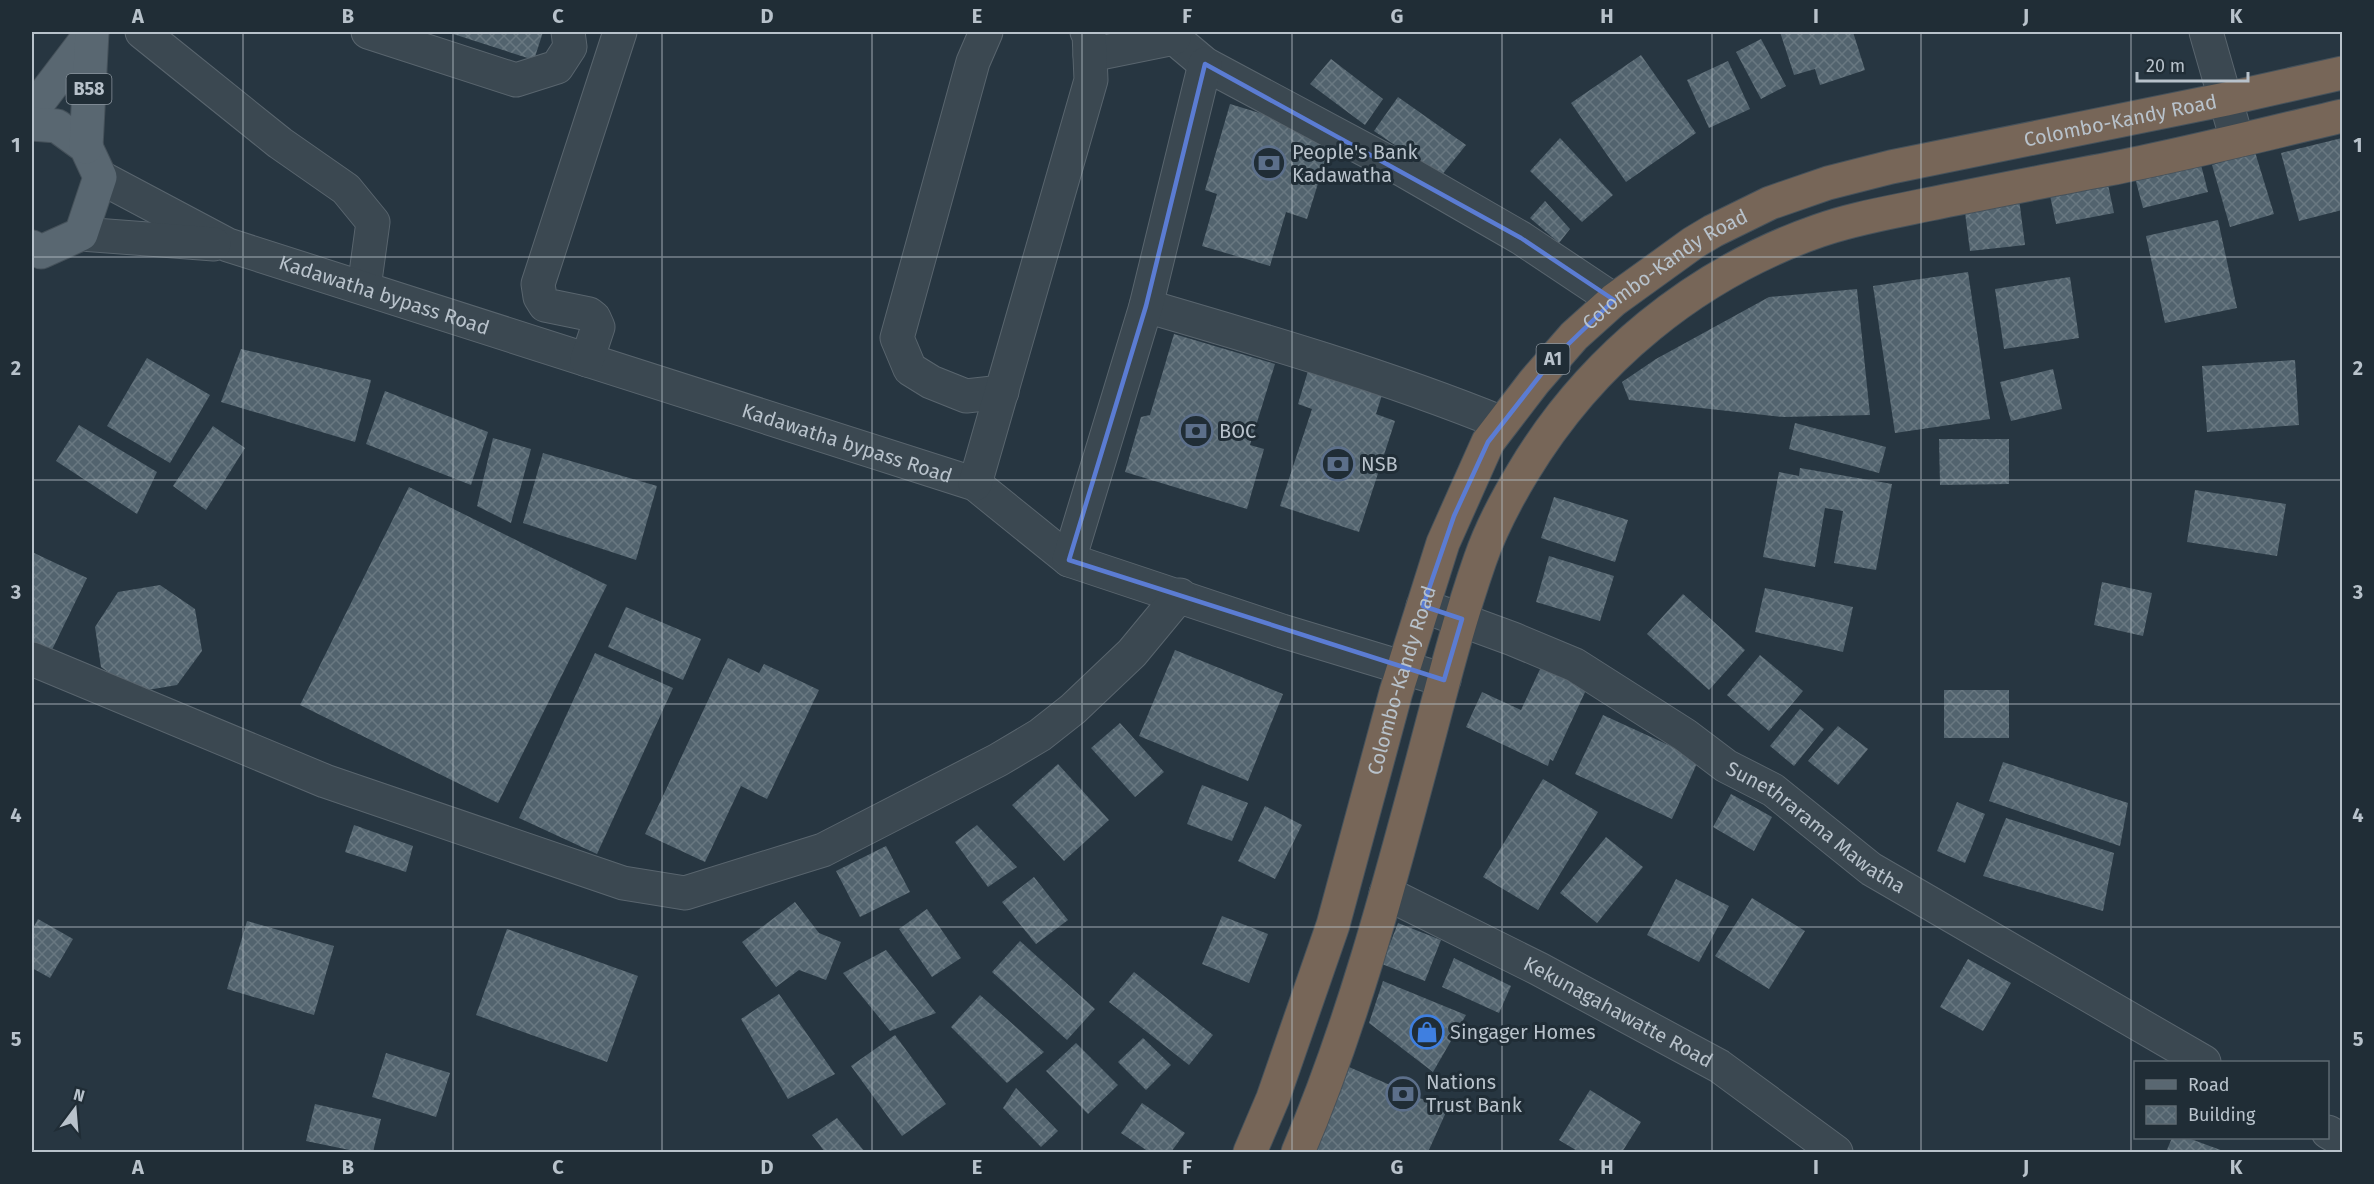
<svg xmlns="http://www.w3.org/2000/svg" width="2374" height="1184" viewBox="0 0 2374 1184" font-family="'Fira Sans',sans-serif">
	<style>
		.building { fill: url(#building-cross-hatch) }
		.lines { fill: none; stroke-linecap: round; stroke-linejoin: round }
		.minor-casing { stroke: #59656e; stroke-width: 35 }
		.major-casing { stroke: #45515a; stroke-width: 35 }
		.highway-casing { stroke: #46525b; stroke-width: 35 }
		.minor { stroke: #3b4851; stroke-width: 33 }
		.major { stroke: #596771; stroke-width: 33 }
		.highway { stroke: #776658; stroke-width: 33 }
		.marked { fill: none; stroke: #5b7cd3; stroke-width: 4.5; stroke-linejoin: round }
		.grid { fill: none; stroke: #b8c2cb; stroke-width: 1.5; stroke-opacity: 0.55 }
		.labels { text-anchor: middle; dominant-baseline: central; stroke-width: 6; stroke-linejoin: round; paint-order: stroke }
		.shield { fill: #202d36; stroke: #8a959e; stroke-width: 1.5 }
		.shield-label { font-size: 18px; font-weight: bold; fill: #b8c2cb }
		.street-label { font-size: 20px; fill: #b8c2cb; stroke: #202d36 }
		.poi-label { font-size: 20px; fill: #b8c2cb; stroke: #202d36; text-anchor: start }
		.neatline { fill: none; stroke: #b8c2cb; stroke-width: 2 }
		.grid-label { font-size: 20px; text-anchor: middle; font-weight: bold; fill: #b8c2cb }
	</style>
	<defs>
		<pattern id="building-cross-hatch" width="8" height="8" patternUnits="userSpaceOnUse" patternTransform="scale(1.5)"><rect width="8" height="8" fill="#52636e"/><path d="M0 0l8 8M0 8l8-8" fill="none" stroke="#697881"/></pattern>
	</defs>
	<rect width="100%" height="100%" fill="#273641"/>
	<g class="building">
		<polygon points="447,32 543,32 534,60"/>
		<polygon points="1780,32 1853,32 1865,70 1820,85 1815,69 1794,75"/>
		<polygon points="1761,39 1786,86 1761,99 1736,52"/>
		<polygon points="1641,55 1696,133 1626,182 1571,103"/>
		<polygon points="1331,59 1383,99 1365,125 1310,84"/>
		<polygon points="1728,61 1750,109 1709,128 1687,80"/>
		<polygon points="1398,97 1466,145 1441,176 1374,131"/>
		<polygon points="1230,104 1333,135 1307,219 1286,212 1270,266 1202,246 1217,194 1205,190"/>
		<polygon points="1560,138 1613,195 1582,222 1530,171"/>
		<polygon points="2342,138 2342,210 2299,221 2281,153"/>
		<polygon points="2255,152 2274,214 2230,227 2212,165"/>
		<polygon points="2199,157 2208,192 2143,208 2134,174"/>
		<polygon points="2106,175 2114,213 2056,224 2048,186"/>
		<polygon points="2019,199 2025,245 1970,251 1964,205"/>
		<polygon points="1545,201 1570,229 1559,243 1530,218"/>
		<polygon points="2218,220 2237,308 2165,323 2146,236"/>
		<polygon points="1968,272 1990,419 1895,433 1873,286"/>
		<polygon points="2070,277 2079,338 2004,349 1995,289"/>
		<polygon points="1857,289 1870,415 1783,417 1629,400 1622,382 1656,359 1769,297"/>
		<polygon points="1174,334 1275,364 1250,445 1264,449 1247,509 1125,472 1141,417 1150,415"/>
		<polygon points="241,349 371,380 355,442 221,402"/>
		<polygon points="147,358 210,395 170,463 107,426"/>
		<polygon points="2295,360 2299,425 2207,432 2202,366"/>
		<polygon points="2053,369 2062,409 2011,421 2000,382"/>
		<polygon points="1308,371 1382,395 1376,414 1395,421 1359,532 1280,506 1312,409 1298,404"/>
		<polygon points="385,391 488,432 471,485 366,444"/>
		<polygon points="1795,423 1886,447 1879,473 1789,449"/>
		<polygon points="79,425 157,472 137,514 56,461"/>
		<polygon points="213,426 245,448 206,510 173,486"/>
		<polygon points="493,438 531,449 511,523 477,506"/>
		<polygon points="1939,439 2009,439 2009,484 1940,485"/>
		<polygon points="543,453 657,486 636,560 523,523"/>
		<polygon points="1800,468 1892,484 1876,570 1834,563 1843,511 1825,508 1815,567 1763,557 1779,472 1799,476"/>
		<polygon points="409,487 607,585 498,803 300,705"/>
		<polygon points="2195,490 2286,504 2277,556 2187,542"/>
		<polygon points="1554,497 1628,520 1615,562 1541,538"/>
		<polygon points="32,552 87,578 49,656 32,648"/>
		<polygon points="1549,556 1614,576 1600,621 1536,602"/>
		<polygon points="2102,582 2152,593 2143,636 2094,625"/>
		<polygon points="160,585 195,609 202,651 177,685 136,692 101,667 95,627 118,592"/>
		<polygon points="1765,588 1853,607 1843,652 1755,632"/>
		<polygon points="1683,594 1745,650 1709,690 1647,634"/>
		<polygon points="626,607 701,639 683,680 608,647"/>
		<polygon points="1175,650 1283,694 1248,781 1139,736"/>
		<polygon points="595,653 673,688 597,854 519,818"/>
		<polygon points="1760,655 1803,691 1769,731 1727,695"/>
		<polygon points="728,658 759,673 764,664 819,690 767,799 741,786 705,862 645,834"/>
		<polygon points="1541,667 1587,688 1553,761 1550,759 1548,766 1466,727 1482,692 1521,710"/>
		<rect x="1944" y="690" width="65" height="48"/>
		<polygon points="1800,709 1824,729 1794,766 1770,746"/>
		<polygon points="1603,715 1699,759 1672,819 1575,774"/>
		<polygon points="1120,723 1164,772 1135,797 1091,748"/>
		<polygon points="1838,726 1868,749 1838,785 1808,761"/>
		<polygon points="2003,762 2128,803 2120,846 1989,801"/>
		<polygon points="1058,764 1109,820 1064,861 1012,805"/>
		<polygon points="1543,779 1598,812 1538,910 1483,877"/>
		<polygon points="1202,785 1248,803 1232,841 1187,824"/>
		<polygon points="1731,794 1772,817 1754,851 1713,827"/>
		<polygon points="1957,802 1985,814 1965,863 1937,851"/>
		<polygon points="1265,806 1302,825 1275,879 1238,861"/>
		<polygon points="2006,818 2114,853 2103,911 1983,876"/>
		<polygon points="354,825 413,846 406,872 345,852"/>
		<polygon points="977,825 1017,867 988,887 955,842"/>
		<polygon points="1606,837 1643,867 1597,923 1560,893"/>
		<polygon points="886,846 910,892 860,917 836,871"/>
		<polygon points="1034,877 1068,920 1036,944 1002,902"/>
		<polygon points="1676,879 1729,906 1699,962 1647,935"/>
		<polygon points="1752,898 1805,931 1769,989 1715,956"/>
		<polygon points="795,902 819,933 841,942 826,980 799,970 776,987 742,942"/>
		<polygon points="927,909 961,958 932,977 899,929"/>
		<polygon points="1222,916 1268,934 1249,983 1202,964"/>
		<polygon points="38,919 73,939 50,978 32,968 32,930"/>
		<polygon points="247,921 334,946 314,1015 227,989"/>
		<polygon points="1398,923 1441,940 1425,981 1382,964"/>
		<polygon points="507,929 638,976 607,1062 476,1015"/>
		<polygon points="1020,941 1095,1009 1067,1040 992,972"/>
		<polygon points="886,950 936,1013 890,1031 843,973"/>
		<polygon points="1454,958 1511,986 1499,1013 1442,987"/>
		<polygon points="1968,959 2011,983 1983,1031 1940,1007"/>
		<polygon points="1134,972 1213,1035 1189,1065 1109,1002"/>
		<polygon points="1383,981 1466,1015 1433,1072 1369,1023"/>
		<polygon points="779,994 835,1074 788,1099 741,1019"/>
		<polygon points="980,995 1044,1052 1007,1083 951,1027"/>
		<polygon points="895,1035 946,1104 902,1136 851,1066"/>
		<polygon points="1143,1038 1171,1065 1146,1090 1118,1062"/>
		<polygon points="1076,1043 1118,1085 1088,1114 1046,1071"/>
		<polygon points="386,1053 450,1073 436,1117 372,1097"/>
		<polygon points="1349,1067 1447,1110 1428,1152 1310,1152"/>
		<polygon points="1016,1088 1058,1131 1041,1147 1003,1108"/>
		<polygon points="1590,1090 1641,1122 1622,1152 1579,1152 1559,1140"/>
		<polygon points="1142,1103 1185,1133 1171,1152 1149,1152 1121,1133"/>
		<polygon points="315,1104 381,1119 373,1152 359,1152 306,1141"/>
		<polygon points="837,1118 865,1152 825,1152 812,1135"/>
		<polygon points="2172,1138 2188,1138 2226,1152 2166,1152"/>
	</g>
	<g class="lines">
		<defs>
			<g id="minor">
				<polyline points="142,32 280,143 346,189 373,222 364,288"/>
				<polyline points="368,32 516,80 557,67 570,47 568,32"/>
				<polyline points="986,32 973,62 897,338 910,369 931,382 966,396 1002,392"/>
				<polyline points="1167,32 1205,64 1403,170 1521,238 1614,300"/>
				<polyline points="2206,32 2237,140"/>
				<polyline points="1090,55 1174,38"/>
				<path id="s1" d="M100 177 228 245 975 484 1069 560 1282 631 1444 680"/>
				<polyline points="81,234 214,244"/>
				<path d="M1146 306C1266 341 1386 376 1502 423"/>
				<polyline points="587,360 598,327 594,318 589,314 545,305 540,297 538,284 620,32"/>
				<polyline points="975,484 1091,80 1089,33 1087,32"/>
				<polyline points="1069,560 1146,306 1205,64"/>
				<path id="s2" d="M1423 606 1513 639 1575 665 1685 735 1726 766 1773 790 1871 869 2204 1062"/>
				<polyline points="32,659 325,781 623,883 685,893 823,850 998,760 1040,735 1073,709 1132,653 1180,595"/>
				<path id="s3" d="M1386 893 1539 969 1719 1066 1836 1152"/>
				<polyline points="2328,1132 2342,1140"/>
			</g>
			<g id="major">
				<polyline points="32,111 92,32"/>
				<polyline points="32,124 57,126 86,147 100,177 81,234 41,252 32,247"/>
				<polyline points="86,147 92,32"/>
			</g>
			<g id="highway">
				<path id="s4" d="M1250 1152 1273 1098 1333 925 1396 692 1443 543 1488 442 1534 382 1574 336 1614 300 1693 243 1713 231 1770 203 1828 183 1891 167 2226 99 2342 73"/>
				<path d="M1298 1152C1353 1023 1389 886 1425 751 1442 687 1458 623 1480 560 1491 528 1506 500 1523 472 1590 360 1695 274 1818 231 1854 218 1893 212 1930 204 1990 192 2049 180 2109 169 2187 154 2265 134 2342 116"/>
			</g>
		</defs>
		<use href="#minor" class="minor-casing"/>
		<use href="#major" class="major-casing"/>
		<use href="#highway" class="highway-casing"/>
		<use href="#minor" class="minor"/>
		<use href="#major" class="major"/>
		<use href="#highway" class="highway"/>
	</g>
	<path class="marked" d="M1205 64 1521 238 1614 300 1553 359 1488 442 1454 516 1423 606 1462 619 1444 680 1069 560 1146 306Z"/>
	<path class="grid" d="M243 32V1152M453 32V1152M662 32V1152M872 32V1152M1082 32V1152M1292 32V1152M1502 32V1152M1712 32V1152M1921 32V1152M2131 32V1152M32 257H2342M32 480H2342M32 704H2342M32 927H2342"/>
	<defs>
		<symbol id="bank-ring" viewBox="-11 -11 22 22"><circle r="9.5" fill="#202d36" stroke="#5c6f8a" stroke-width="1.5"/><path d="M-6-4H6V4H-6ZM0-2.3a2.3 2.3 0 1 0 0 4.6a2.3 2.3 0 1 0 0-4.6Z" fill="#5c6f8a"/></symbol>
		<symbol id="shop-ring" viewBox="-11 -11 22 22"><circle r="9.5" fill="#202d36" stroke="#3f7fe0" stroke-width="1.5"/><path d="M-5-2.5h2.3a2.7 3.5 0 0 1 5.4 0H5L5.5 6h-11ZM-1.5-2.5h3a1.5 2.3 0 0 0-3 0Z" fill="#3f7fe0"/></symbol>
	</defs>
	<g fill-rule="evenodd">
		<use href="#bank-ring" x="1250" y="144" width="38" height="38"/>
		<use href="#bank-ring" x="1177" y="412" width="38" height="38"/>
		<use href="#bank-ring" x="1319" y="445" width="38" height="38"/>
		<use href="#shop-ring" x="1408" y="1013" width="38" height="38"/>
		<use href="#bank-ring" x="1384" y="1075" width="38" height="38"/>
	</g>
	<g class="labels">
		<g class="shield">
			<rect x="66.5" y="74" width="45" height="30" rx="4.5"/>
			<rect x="1536.5" y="344" width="33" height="30" rx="4.5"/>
		</g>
		<g class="shield-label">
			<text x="89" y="89">B58</text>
			<text x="1553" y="359">A1</text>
		</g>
		<g class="street-label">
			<text stroke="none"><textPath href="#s4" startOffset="1485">Colombo-Kandy Road</textPath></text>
			<text stroke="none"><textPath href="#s4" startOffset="1000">Colombo-Kandy Road</textPath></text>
			<text stroke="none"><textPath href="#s1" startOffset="309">Kadawatha bypass Road</textPath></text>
			<text stroke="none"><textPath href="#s1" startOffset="795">Kadawatha bypass Road</textPath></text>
			<text stroke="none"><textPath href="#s4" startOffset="496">Colombo-Kandy Road</textPath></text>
			<text stroke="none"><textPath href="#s2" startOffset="454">Sunethrarama Mawatha</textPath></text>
			<text stroke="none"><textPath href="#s3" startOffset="261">Kekunagahawatte Road</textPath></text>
		</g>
		<g class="poi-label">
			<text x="1292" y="152">People's Bank<tspan x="1292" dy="23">Kadawatha</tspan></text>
			<text x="1219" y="431">BOC</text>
			<text x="1361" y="464">NSB</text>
			<text x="1450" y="1032">Singager Homes</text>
			<text x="1426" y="1082">Nations<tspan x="1426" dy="23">Trust Bank</tspan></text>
		</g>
	</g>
	<rect width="2374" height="1184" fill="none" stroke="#202d36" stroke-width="66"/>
	<rect x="2134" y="1061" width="195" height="78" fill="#202d36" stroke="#5d6972" stroke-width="1.5"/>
	<rect x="2146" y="1080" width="30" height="9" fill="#596771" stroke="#5d6972" stroke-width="1.5"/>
	<text x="2188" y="1091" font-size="18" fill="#b8c2cb">Road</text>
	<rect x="2146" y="1106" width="30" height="18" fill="url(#building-cross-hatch)" stroke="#5d6972" stroke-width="1.5"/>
	<text x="2188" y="1121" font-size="18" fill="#b8c2cb">Building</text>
	<g transform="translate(75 1109) rotate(16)" stroke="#202d36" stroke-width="4.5" paint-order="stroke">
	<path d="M0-4.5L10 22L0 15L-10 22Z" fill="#b8c2cb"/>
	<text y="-9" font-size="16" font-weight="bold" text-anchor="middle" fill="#b8c2cb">N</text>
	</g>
	<path d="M2137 72v9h111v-9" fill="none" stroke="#b8c2cb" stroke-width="3"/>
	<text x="2146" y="72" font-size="18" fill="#b8c2cb" stroke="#202d36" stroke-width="4.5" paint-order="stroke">20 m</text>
	<rect x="33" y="33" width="2308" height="1118" class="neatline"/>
	<g class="grid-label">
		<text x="138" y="23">A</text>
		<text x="348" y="23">B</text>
		<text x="558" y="23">C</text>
		<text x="767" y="23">D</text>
		<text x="977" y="23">E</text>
		<text x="1187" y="23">F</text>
		<text x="1397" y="23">G</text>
		<text x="1607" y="23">H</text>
		<text x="1816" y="23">I</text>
		<text x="2026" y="23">J</text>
		<text x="2236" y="23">K</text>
		<text x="16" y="152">1</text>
		<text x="2358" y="152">1</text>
		<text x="16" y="375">2</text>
		<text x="2358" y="375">2</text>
		<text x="16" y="599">3</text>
		<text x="2358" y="599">3</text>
		<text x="16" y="822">4</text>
		<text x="2358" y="822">4</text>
		<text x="16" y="1046">5</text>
		<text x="2358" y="1046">5</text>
		<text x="138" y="1174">A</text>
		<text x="348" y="1174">B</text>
		<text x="558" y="1174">C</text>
		<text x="767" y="1174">D</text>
		<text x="977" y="1174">E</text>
		<text x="1187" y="1174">F</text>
		<text x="1397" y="1174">G</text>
		<text x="1607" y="1174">H</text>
		<text x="1816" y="1174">I</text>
		<text x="2026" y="1174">J</text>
		<text x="2236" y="1174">K</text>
	</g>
</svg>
